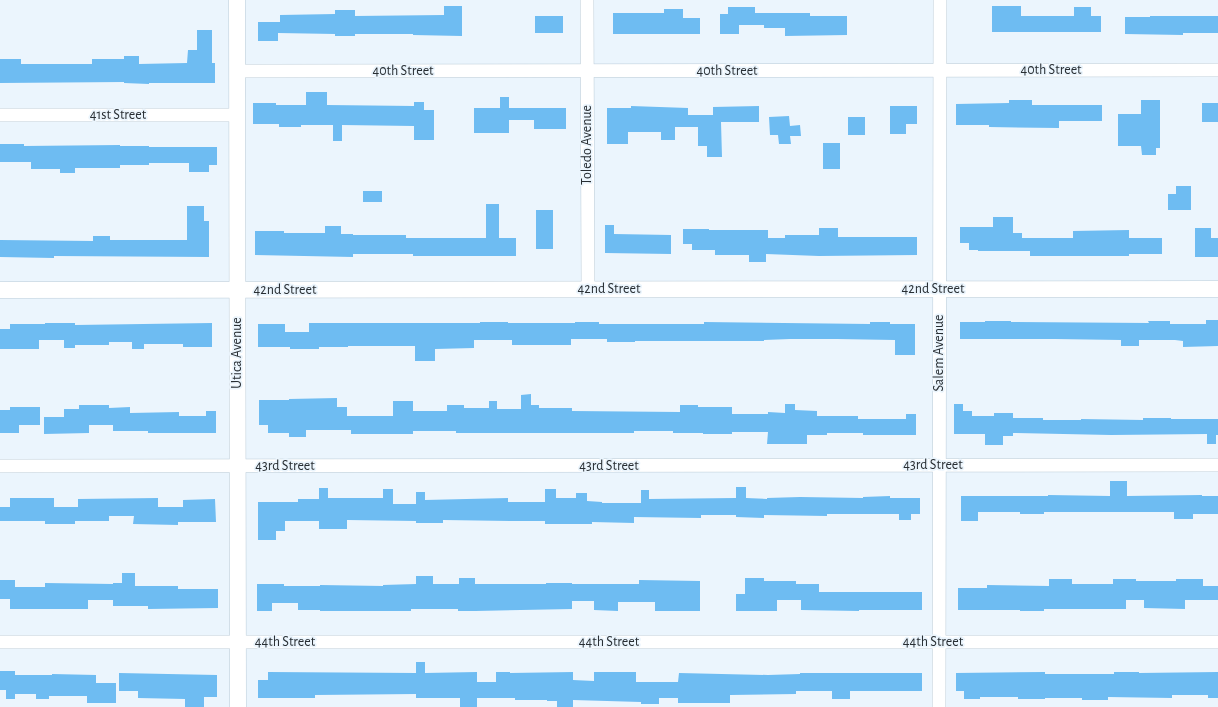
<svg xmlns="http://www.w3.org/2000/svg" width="1218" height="707" viewBox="0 0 1218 707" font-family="'Alegreya Sans',sans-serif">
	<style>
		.building { fill: #6ebcf2 }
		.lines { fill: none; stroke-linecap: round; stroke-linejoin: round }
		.minor-casing { stroke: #bacbd7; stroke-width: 14 }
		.tertiary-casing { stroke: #bacbd7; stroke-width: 17 }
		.minor { stroke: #fff; stroke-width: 13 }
		.tertiary { stroke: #fff; stroke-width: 16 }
		.labels { text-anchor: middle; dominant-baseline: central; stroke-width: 3.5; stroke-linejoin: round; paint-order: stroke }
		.street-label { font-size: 14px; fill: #282e33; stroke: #ebf5fd }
	</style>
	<rect width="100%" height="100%" fill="#ebf5fd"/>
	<g class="building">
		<polygon points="444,6 462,6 462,36 413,35 413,34 355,34 355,36 335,36 335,34 278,33 278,41 258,41 258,22 280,22 280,15 335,14 335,10 355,10 355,16 444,15"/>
		<polygon points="992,6 1021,6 1021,16 1074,16 1074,7 1091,7 1091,16 1101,16 1101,32 992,32"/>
		<polygon points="728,7 755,7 755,13 810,13 810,16 847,16 847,35 785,36 785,28 764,28 764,25 739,25 739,34 720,34 720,14 728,14"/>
		<polygon points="664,9 683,9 683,18 700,18 700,34 613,34 613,13 664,13"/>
		<rect x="535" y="16" width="28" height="17"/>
		<polygon points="1150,16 1218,16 1218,33 1183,33 1183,35 1125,34 1125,17 1150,17"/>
		<polygon points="197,30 212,30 212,63 215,63 215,83 149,83 149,84 124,83 124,82 0,83 0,59 21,59 21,64 92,64 92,59 124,59 124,56 139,56 139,64 187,63 188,50 197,50"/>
		<polygon points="306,92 327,92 327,105 414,106 414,102 424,102 424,110 434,110 434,140 414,140 414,126 342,125 342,141 333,141 333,125 301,125 301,127 279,127 279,124 253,124 253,103 276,103 276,105 306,105"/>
		<polygon points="500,97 509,97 509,108 566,108 566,129 534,129 534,120 509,120 509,133 474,133 474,108 500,108"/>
		<polygon points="1009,100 1032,100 1032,105 1102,105 1102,121 1059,121 1059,128 989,127 989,125 956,125 956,104 1009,103"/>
		<polygon points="1141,100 1160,100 1160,148 1156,148 1156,155 1142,155 1141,146 1118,146 1118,114 1141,114"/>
		<rect x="1202" y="103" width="16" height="19"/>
		<polygon points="631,106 688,108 688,115 713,115 713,107 759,106 759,122 721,122 722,157 707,157 707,146 698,146 698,127 675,127 675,140 661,140 661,132 628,132 628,144 607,144 607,108 631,108"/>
		<polygon points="890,106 917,106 917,124 906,124 906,134 890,134"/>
		<polygon points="789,116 790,126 800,125 801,136 790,136 791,144 779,144 778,135 770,135 769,117"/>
		<rect x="848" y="117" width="17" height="18"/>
		<rect x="823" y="143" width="17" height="26"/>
		<polygon points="0,144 24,144 24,146 120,145 120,146 149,146 149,147 217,147 217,165 209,165 209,172 189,172 189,163 149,163 149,165 120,165 120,168 75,168 75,173 60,173 60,169 31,169 31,162 0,162"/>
		<polygon points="1176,186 1191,186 1191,210 1168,210 1168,194 1176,194"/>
		<rect x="363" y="191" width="19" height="11"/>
		<polygon points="486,204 499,204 499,238 516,238 516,256 413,256 413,254 353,254 353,257 255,255 255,231 284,231 284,233 325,233 325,226 341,226 341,234 353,234 353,235 406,235 406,238 486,238"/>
		<polygon points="187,206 204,206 204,221 209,221 209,257 54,256 54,258 0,257 0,240 93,241 93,236 110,236 110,240 187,240"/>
		<rect x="536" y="210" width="17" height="39"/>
		<polygon points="993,217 1013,217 1013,233 1022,233 1022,238 1073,238 1073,231 1129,230 1129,238 1162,238 1162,254 1129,254 1129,256 1030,256 1030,251 978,251 978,250 969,250 969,243 960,243 960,227 993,227"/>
		<polygon points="605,225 614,225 614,234 671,235 671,254 605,253"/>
		<polygon points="819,228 838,228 838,237 917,237 917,255 819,256 766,254 766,262 749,262 749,255 715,255 715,250 692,250 692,244 683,244 683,229 709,229 709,230 768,230 768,238 785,238 785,235 819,235"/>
		<polygon points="1195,228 1211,228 1211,238 1218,238 1218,257 1195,257"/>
		<polygon points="1206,320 1218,320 1218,346 1183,347 1183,341 1175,340 1139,340 1139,346 1121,346 1121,340 1055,339 960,339 960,322 985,322 985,321 1011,321 1011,322 1149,323 1148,321 1170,321 1170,324 1206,324"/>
		<polygon points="480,322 508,322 508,323 575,323 575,322 599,322 599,324 704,324 704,322 870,324 870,322 890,322 890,324 915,324 915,355 895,355 895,340 837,339 790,339 764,340 764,341 635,341 635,342 607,342 607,339 571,339 571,345 512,345 512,340 474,340 474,348 435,349 435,361 415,361 415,346 348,346 348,347 319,347 319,349 290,349 290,347 258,347 258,324 285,324 285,332 309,332 309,323 480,323"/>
		<polygon points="45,323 75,323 75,325 212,323 212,347 183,347 183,344 144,344 144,349 132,349 132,342 109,342 109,345 75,345 75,348 64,348 64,340 39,340 39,349 0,349 0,329 10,329 10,324 45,324"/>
		<polygon points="531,394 531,405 539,405 539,408 572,408 572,411 680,412 680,405 698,405 698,407 732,407 732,414 768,414 768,412 785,413 785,404 795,404 795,410 817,411 817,416 858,416 858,419 906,419 906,414 916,414 916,435 863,435 863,433 827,433 827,435 807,435 807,444 767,444 768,432 732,432 732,434 703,434 703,433 673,433 673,431 634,431 634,433 456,433 456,431 413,431 413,434 351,434 351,430 306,430 306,437 289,437 289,433 268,433 268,425 259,425 259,400 289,400 289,399 337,398 337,407 347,407 347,416 393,416 393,401 413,401 413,411 447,411 447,405 464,405 464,408 489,408 489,401 497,401 497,409 521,409 521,395"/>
		<polygon points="954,404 963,404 963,411 972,411 972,416 994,416 994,413 1013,413 1013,418 1043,418 1043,420 1081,420 1081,419 1143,420 1143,418 1171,418 1171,419 1218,419 1218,435 1216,435 1216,444 1207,444 1207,434 1111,435 1013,433 1013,436 1003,436 1003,445 985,445 985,434 954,434"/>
		<polygon points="79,405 109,405 109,408 130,407 130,413 179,412 179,416 206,416 206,411 216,411 216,433 148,433 148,431 113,431 113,425 89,425 89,433 44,434 44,417 64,417 64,409 79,409"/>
		<polygon points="10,407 40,407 40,425 19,425 19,433 0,433 0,410 10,410"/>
		<polygon points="1110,481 1127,481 1127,496 1202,495 1202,496 1218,496 1218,514 1193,514 1193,519 1174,519 1174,512 1044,512 1044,514 1020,514 1020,512 978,512 978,521 961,521 961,496 1048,496 1048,495 1110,496"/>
		<polygon points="736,487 746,487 746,498 767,499 767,498 800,497 863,498 863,497 890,496 890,498 920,498 920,514 911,514 911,520 899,520 899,514 827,514 827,516 764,515 764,518 736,517 736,515 701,515 701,518 634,517 634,523 592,522 592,524 545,524 545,521 512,521 443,520 443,523 416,523 416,521 347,520 347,529 319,529 319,521 285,521 285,531 276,531 276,540 258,540 258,502 298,502 298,499 319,499 319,488 328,488 328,498 383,498 383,489 393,489 393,504 416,504 416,492 425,492 425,500 508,498 508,502 545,502 545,489 556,489 556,498 576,498 576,493 587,493 587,501 602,502 602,503 641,503 641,490 649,490 649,499 736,498"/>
		<polygon points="10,498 54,498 54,507 78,507 78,499 158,498 158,507 183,507 183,500 215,499 216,522 178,522 178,525 133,524 134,516 109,516 109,521 75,521 75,524 45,524 45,521 0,521 0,507 10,507"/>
		<polygon points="122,573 135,573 135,586 178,586 178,589 218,589 218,608 148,609 148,606 113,606 113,600 88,600 88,609 10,609 10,599 0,599 0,580 15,580 15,587 45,587 45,583 113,584 113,583 122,583"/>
		<polygon points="416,576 433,576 433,584 459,584 459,578 475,578 475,584 546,584 546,583 572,583 572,584 639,584 639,580 700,581 700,611 655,611 655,602 618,602 618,611 594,610 594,601 572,601 572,609 475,611 458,611 458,609 411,609 411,611 320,611 320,610 298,610 298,603 272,603 272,611 257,611 257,584 284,584 284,586 320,586 320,585 383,586 383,585 416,584"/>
		<polygon points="745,578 764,578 764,581 796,581 796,584 819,584 819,592 922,592 922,610 859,610 859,611 801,610 801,600 777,600 777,611 736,611 736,594 745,594"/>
		<polygon points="1049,579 1072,579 1072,584 1113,584 1113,579 1136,579 1136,581 1176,581 1176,579 1203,579 1203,586 1218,586 1218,600 1185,600 1185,609 1144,608 1144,600 1126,600 1126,609 1044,609 1044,611 1020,611 1020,610 958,610 958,588 987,588 987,585 1049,586"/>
		<polygon points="416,662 425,662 425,673 477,672 477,682 496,682 496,672 510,672 510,673 573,672 573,680 594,681 594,672 636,672 636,682 678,682 679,673 768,675 800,674 800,673 922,673 922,691 850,691 850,699 832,699 832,691 796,691 796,694 730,695 730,703 678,703 678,698 659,698 659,704 641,704 641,702 573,700 573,707 557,707 557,701 547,701 547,700 515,700 515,698 477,698 477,707 460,707 460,698 416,698 416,694 315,695 315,698 258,698 258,680 268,680 268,672 416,673"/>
		<polygon points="0,671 15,671 15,675 52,675 52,674 96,675 96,683 116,683 116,703 87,703 87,696 49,696 49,699 36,699 36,694 15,694 15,699 6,699 6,690 0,690"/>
		<polygon points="1045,672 1045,674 1114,674 1114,672 1139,672 1139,673 1218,672 1218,698 1208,698 1208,695 1172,695 1172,698 1108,697 1108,700 1082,700 1082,698 1045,698 1045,699 1018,699 1018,697 980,697 980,699 964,699 964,691 956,691 956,673"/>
		<polygon points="119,673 217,675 217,697 204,697 204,707 185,707 185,699 138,698 138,691 119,691"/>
	</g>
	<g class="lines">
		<defs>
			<g id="minor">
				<polyline points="587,0 588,290"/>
				<polyline points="237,71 1218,70"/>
				<polyline points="0,115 237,115"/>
				<polyline points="0,466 1218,465"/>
				<polyline points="0,642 1218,642"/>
				<polyline points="939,707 940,0"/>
			</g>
			<g id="tertiary">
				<polyline points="237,0 238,707"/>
				<polyline points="0,290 1218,289"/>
			</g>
		</defs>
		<use href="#minor" class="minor-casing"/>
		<use href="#tertiary" class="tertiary-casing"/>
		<use href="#minor" class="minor"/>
		<use href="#tertiary" class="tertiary"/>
	</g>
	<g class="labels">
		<g class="street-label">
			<text x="1051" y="70">40th Street</text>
			<text x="403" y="71">40th Street</text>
			<text x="727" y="71">40th Street</text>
			<text x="118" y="115">41st Street</text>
			<text transform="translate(587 145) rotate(-90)">Toledo Avenue</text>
			<text x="609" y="289">42nd Street</text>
			<text x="933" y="289">42nd Street</text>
			<text x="285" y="290">42nd Street</text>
			<text transform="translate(237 353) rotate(-90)">Utica Avenue</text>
			<text transform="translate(939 353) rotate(-90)">Salem Avenue</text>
			<text x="933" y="465">43rd Street</text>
			<text x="285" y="466">43rd Street</text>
			<text x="609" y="466">43rd Street</text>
			<text x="285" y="642">44th Street</text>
			<text x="609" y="642">44th Street</text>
			<text x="933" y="642">44th Street</text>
		</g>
	</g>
</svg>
